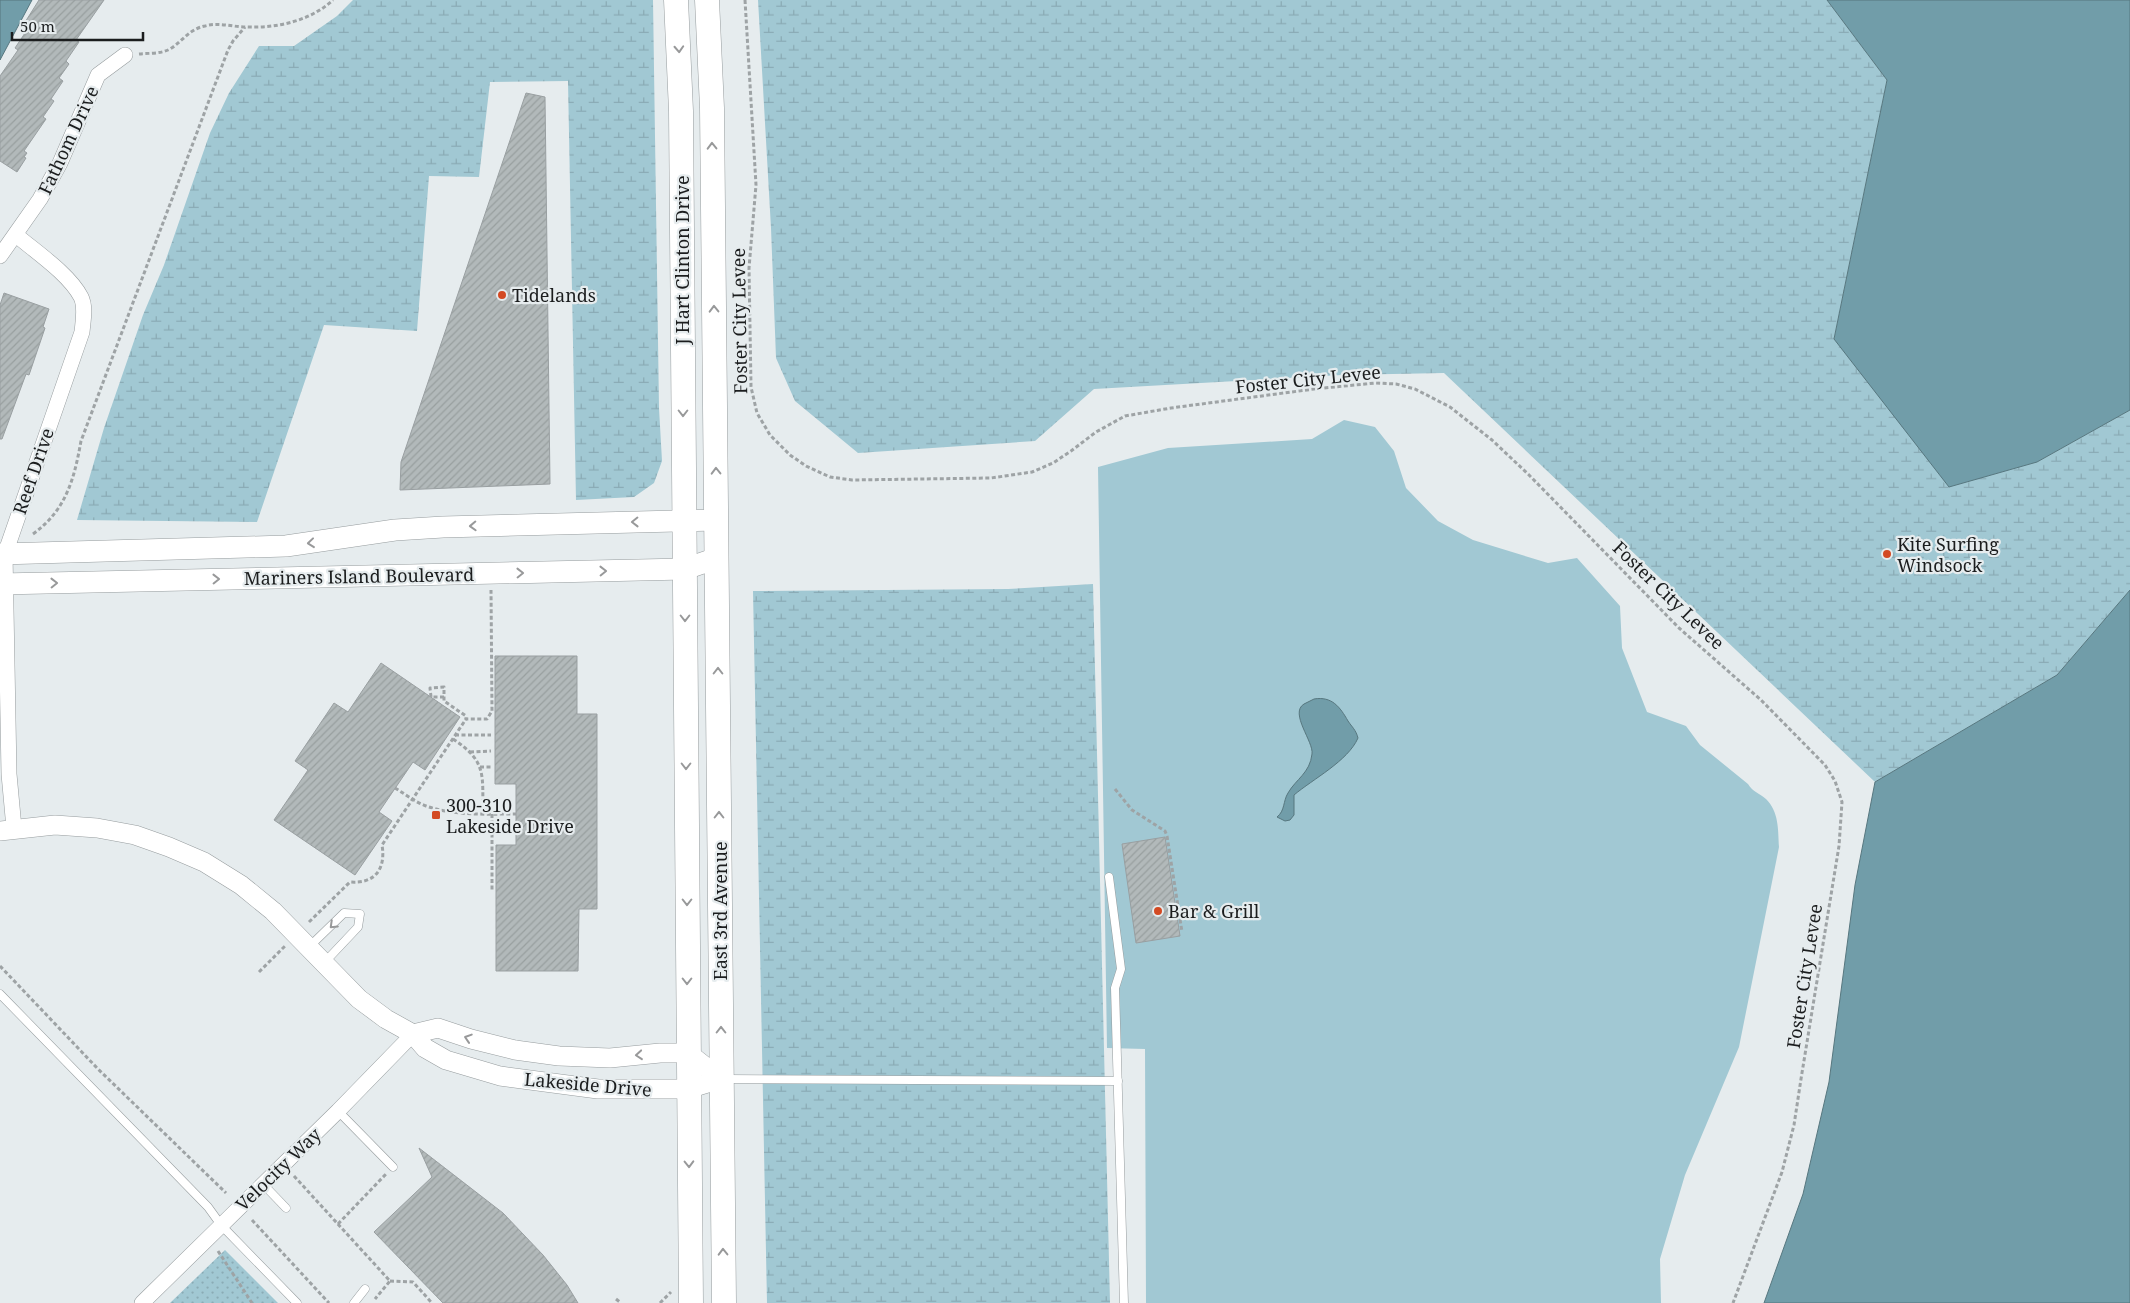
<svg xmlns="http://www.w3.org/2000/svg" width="2130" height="1303" viewBox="0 0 2130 1303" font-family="'Noto Serif',serif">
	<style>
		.green { fill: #a1c8d3 }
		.wetland { fill: url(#wetland-marsh) }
		.park { fill: url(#park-dots) }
		.water { fill: #719da9; stroke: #57777f }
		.building { fill: url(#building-hatch); stroke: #999fa1 }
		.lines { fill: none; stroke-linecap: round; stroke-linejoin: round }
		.service-casing { stroke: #969c9e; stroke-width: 9 }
		.minor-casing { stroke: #969c9e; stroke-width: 16 }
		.tertiary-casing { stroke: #969c9e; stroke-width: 20 }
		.secondary-casing { stroke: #969c9e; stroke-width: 22 }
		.primary-casing { stroke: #969c9e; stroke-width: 25 }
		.path { stroke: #9ea3a5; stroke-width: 3; stroke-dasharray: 4 2.5; stroke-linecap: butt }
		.service { stroke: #fff; stroke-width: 8 }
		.minor { stroke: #fff; stroke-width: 15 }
		.tertiary { stroke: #fff; stroke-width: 19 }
		.secondary { stroke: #fff; stroke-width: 21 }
		.primary { stroke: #fff; stroke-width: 24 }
		.oneway { stroke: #98999a }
		.poi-dot { fill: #d34a23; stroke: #e6ecee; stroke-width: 2 }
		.labels { text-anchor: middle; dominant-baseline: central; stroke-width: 4.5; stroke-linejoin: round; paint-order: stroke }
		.street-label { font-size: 18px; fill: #1b1d1e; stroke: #e6ecee }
		.poi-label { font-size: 18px; fill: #1b1d1e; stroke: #e6ecee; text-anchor: start }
	</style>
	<defs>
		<pattern id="wetland-marsh" width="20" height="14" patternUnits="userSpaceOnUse" patternTransform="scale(1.25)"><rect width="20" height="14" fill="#a1c8d3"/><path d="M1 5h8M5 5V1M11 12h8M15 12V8" fill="none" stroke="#8aabb5"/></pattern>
		<pattern id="park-dots" width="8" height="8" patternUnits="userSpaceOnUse" patternTransform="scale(1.25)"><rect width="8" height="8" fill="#a1c8d3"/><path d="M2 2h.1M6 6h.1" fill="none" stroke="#8aabb5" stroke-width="1.8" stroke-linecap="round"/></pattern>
		<pattern id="building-hatch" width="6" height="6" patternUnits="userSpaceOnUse" patternTransform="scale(1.25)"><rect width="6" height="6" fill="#b2b9ba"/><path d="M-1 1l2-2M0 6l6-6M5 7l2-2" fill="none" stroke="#989f9f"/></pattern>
	</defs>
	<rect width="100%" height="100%" fill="#e6ecee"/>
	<path class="green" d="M1344 420 1375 427 1394 451 1406 488 1438 521 1473 540 1548 563 1577 558 1620 606 1622 648 1647 712 1686 726 1700 745 1748 784C1753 792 1759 793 1766 799 1779 812 1778 829 1779 847L1739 1047 1685 1175 1660 1259 1661 1303H1146L1145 1049 1107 1048 1098 467 1168 448 1312 439Z"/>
	<g class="wetland">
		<polygon points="353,0 653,0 659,408 662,461 654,483 634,497 576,500 568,81 490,82 479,177 429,176 417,331 324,325 257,522 77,520 104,428 143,315 164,265 210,133 229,93 259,46 294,46 337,16"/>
		<polygon points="758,0 1827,0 1887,80 1834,339 2037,462 2130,410 2130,590 2057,675 1875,782 1444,373 1342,375 1094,389 1035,441 858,453 795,401 776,358 771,228"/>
		<polygon points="1093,584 1110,1303 767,1303 753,591 1008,589"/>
	</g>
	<polygon class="park" points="225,1250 278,1303 170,1303"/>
	<g class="water">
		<polygon points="0,0 32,0 0,60"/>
		<polygon points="1827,0 2130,0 2130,410 2037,462 1949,487 1834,339 1887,80"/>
		<polygon points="2130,590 2130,1303 1764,1303 1803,1194 1829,1082 1855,885 1875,782 2057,675"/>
		<path d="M1314 699C1332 696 1340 707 1348 721 1352 727 1356 730 1358 738 1348 761 1313 779 1294 795V815L1290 820 1285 821 1277 817C1285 811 1283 801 1288 793 1296 779 1310 773 1312 754 1314 742 1289 713 1304 704 1307 702 1311 701 1314 699Z"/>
	</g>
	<g class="building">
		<polygon points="39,0 104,0 76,40 79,42 66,61 69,64 59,78 63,81 51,99 54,101 43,117 46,119 24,151 27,153 24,157 26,158 17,172 0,161 0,76 18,50 15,48 27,30 22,27"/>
		<polygon points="526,93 545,97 550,484 400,490 401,462"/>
		<polygon points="4,293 49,309 43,327 45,328 29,375 26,374 2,439 0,439 0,305"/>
		<polygon points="495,656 577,656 577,714 597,714 597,909 579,909 578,971 496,971 496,845 516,845 516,784 495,784"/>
		<polygon points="381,663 460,717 425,770 413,762 379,812 392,821 355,875 274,820 308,770 295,761 334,703 348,712"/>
		<polygon points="1165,837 1180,936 1136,943 1122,844"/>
		<polygon points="419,1148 503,1213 543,1255 567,1285 578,1303 443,1303 374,1232 432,1177"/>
	</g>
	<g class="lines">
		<defs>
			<g id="service">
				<polyline points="1109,877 1121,969 1115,988 1124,1303"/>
				<polyline points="309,947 344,913 360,914 358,927 324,963"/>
				<polyline points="0,994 208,1207 221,1225 297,1303"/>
				<polyline points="725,1079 1118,1081"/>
				<polyline points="338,1111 393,1167"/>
				<polyline points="263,1184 286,1208"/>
				<polyline points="354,1303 365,1289"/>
			</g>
			<g id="minor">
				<polyline points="0,256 40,199 60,163 98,75 125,55"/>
				<path d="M14 828 9 774 5 554 82 332C83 321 86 307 81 297 69 274 36 252 16 235"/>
				<polyline points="142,1303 338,1111 413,1034"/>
			</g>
			<g id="tertiary">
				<polyline points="0,831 55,825 97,828 135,835 169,847 204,862 241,885 273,911 359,999 386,1019 413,1034 425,1048 446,1060 500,1076 598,1089 688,1089 721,1079"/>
				<polyline points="413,1034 438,1028 471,1039 515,1050 559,1056 610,1058 660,1053 688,1053 721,1079"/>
			</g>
			<g id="secondary">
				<polyline points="0,554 286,546 395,530 443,527 716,520"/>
				<polyline points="0,584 685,569 717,558"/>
			</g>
			<g id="primary">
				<polyline points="676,0 681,111 691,1303"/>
				<polyline points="707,0 712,108 724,1303"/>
			</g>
		</defs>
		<use href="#service" class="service-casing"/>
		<use href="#minor" class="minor-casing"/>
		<use href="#tertiary" class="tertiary-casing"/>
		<use href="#secondary" class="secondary-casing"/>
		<use href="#primary" class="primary-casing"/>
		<g class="path">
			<polyline points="745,0 756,185 749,268 751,387 757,413 770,435 790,455 806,466 830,477 852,480 991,478 1032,472 1053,463 1071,451 1096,432 1125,416 1171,408 1314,389 1376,383 1396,384 1415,389 1450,407 1492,440 1529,475 1679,628 1761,700 1825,765 1835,781 1842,802 1839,846 1801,1079 1794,1125 1782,1172 1733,1303"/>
			<path d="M139 54C149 53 161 54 170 49 183 41 189 29 205 26 219 22 232 27 247 27 278 28 310 21 333 0"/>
			<path d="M33 534C66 510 74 480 81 441L228 50 233 41 245 27"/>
			<polyline points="444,697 431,697 430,688 444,687 444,701 466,716 466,719 487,719 492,711 491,590"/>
			<polyline points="455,735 491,735"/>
			<path d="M453 739C488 762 482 776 483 814"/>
			<polyline points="470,752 491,751"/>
			<polyline points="480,767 492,767"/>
			<path d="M395 788C405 794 415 802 426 806 455 816 486 814 516 814"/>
			<polyline points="1115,789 1132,810 1165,831 1167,836 1182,932"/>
			<polyline points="492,814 492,892"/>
			<path d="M309 922 350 882C375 884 386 869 382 845L466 719"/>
			<polyline points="0,966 98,1069 226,1193"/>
			<polyline points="259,972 285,946"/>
			<polyline points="294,1176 390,1281 375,1299"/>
			<polyline points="252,1220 329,1303"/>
			<polyline points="338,1224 386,1174"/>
			<polyline points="218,1251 252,1303"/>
			<polyline points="390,1281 413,1282 432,1303"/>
			<polyline points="616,1299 621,1303"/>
			<polyline points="660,1303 671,1292"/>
		</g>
		<use href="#service" class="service"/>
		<use href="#minor" class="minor"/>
		<use href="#tertiary" class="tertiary"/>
		<use href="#secondary" class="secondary"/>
		<use href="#primary" class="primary"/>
	</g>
	<defs><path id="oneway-chevron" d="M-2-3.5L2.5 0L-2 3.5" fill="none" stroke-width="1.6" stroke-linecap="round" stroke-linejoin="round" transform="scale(1.25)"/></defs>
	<g class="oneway">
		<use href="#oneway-chevron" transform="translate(679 49) rotate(87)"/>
		<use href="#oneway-chevron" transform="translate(712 146) rotate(-91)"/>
		<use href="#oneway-chevron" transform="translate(714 309) rotate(-91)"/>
		<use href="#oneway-chevron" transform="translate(683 413) rotate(90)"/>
		<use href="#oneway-chevron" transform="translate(716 471) rotate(-91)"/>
		<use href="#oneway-chevron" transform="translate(635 522) rotate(179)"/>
		<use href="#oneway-chevron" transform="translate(473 526) rotate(178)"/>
		<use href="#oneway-chevron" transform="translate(311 543) rotate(174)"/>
		<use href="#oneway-chevron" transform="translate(603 571) rotate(-1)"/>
		<use href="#oneway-chevron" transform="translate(520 573) rotate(-1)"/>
		<use href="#oneway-chevron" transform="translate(216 579) rotate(-1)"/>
		<use href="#oneway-chevron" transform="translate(54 583) rotate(-1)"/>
		<use href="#oneway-chevron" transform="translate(685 618) rotate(90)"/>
		<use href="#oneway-chevron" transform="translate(718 671) rotate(-90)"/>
		<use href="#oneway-chevron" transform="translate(686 766) rotate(90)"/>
		<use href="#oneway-chevron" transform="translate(719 815) rotate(-90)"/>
		<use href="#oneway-chevron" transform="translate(687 902) rotate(90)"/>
		<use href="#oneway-chevron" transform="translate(333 925) rotate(136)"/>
		<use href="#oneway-chevron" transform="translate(687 981) rotate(90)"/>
		<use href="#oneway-chevron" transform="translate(721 1030) rotate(-90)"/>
		<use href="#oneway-chevron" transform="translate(468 1038) rotate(-162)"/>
		<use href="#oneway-chevron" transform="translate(639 1055) rotate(175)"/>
		<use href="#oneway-chevron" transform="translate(689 1164) rotate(89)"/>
		<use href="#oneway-chevron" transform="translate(723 1252) rotate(-91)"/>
	</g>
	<g class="poi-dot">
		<circle cx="502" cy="295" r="5"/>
		<circle cx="1887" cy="554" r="5"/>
		<rect x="431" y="810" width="10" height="10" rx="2.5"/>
		<circle cx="1158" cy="911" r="5"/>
	</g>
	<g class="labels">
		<g class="street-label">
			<text transform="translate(68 140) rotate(-65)">Fathom Drive</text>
			<text transform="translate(682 260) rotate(-90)">J Hart Clinton Drive</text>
			<text transform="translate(739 321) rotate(-91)">Foster City Levee</text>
			<text transform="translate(1308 379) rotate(-6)">Foster City Levee</text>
			<text transform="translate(33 471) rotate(-71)">Reef Drive</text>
			<text transform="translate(359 576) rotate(-1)">Mariners Island Boulevard</text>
			<text transform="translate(1669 595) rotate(44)">Foster City Levee</text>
			<text transform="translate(720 911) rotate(-90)">East 3rd Avenue</text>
			<text transform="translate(1804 976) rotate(-81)">Foster City Levee</text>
			<text transform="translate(588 1084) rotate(5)">Lakeside Drive</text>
			<text transform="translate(278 1169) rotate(-44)">Velocity Way</text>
		</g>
		<g class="poi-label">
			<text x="512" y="295">Tidelands</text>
			<text x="1897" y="544">Kite Surfing<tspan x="1897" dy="21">Windsock</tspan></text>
			<text x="446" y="805">300-310<tspan x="446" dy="21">Lakeside Drive</tspan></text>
			<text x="1168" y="911">Bar &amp; Grill</text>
		</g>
	</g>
	<path d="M12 32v8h131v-8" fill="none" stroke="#1b1d1e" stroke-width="2.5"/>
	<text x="20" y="32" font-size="15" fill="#1b1d1e" stroke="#e6ecee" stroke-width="4" paint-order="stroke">50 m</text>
</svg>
